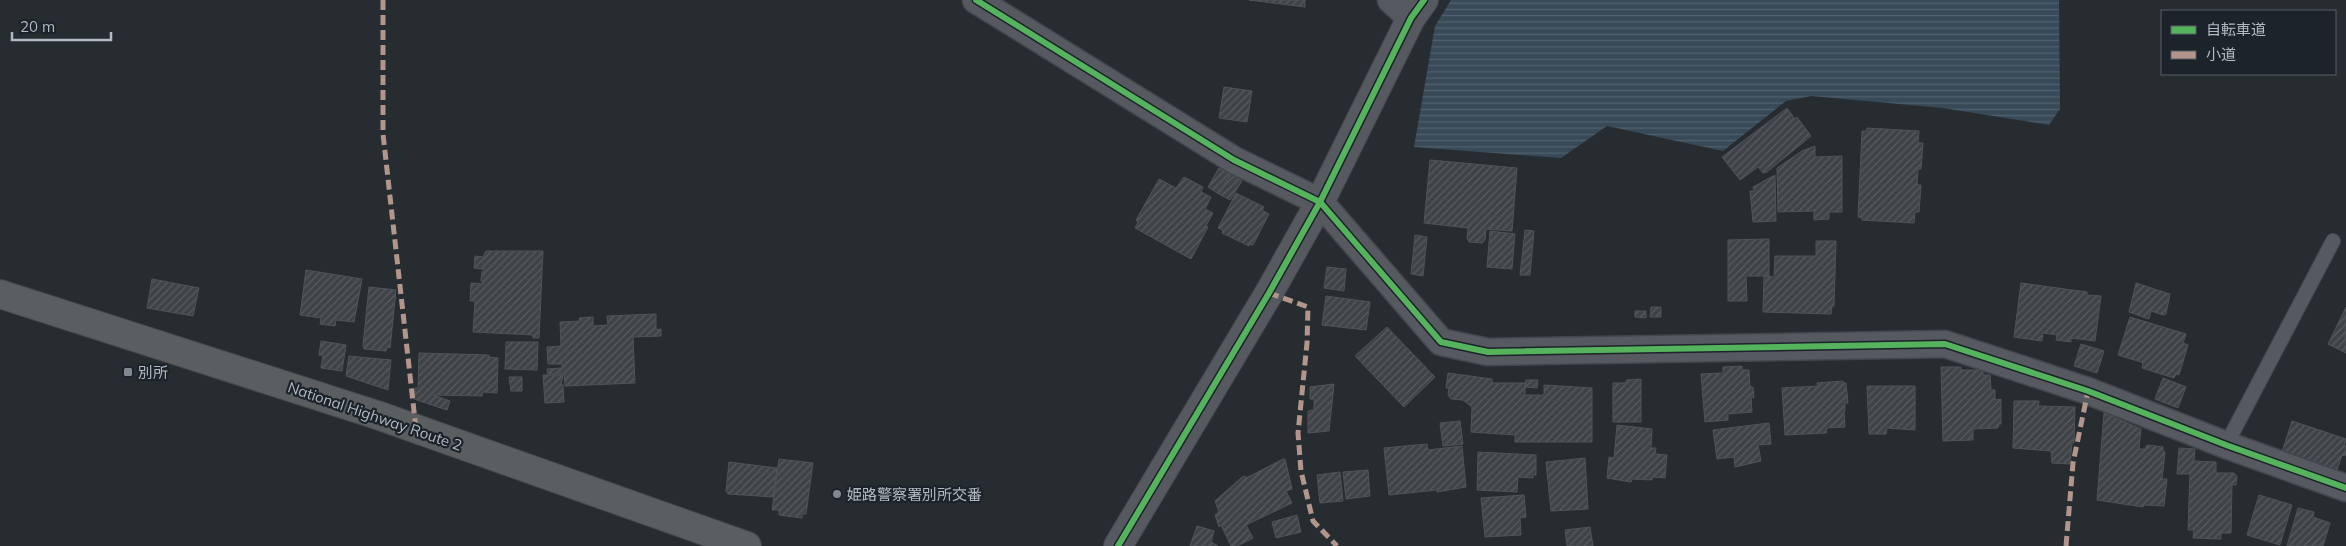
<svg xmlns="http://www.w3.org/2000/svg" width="2346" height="546" viewBox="0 0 2346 546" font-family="Mulish,'Noto Sans JP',sans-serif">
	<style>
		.water { fill: url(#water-rules) }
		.building { fill: url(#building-hatch); stroke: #4f5459 }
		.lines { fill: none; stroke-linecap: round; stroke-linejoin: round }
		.service-casing { stroke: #43474a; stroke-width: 16 }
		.minor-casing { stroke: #43474a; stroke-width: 29 }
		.tertiary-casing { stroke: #43474a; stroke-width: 30 }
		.trunk-casing { stroke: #44484d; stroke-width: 30 }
		.service { stroke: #565a60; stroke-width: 14 }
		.minor { stroke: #565a60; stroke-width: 26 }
		.tertiary { stroke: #565a60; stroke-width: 28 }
		.trunk { stroke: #5a5e60; stroke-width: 28 }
		.quiet { stroke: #b2968c; stroke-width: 5; stroke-dasharray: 10 5; stroke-linecap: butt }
		.cycleway-casing { stroke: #1c232a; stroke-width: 9 }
		.cycleway { stroke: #56b35d; stroke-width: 6 }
		.poi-dot { fill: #81888f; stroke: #1c232a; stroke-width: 2 }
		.labels { text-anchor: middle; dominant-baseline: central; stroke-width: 4.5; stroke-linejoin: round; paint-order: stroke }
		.poi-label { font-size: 15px; fill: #b1b9c2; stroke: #1c232a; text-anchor: start }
		.street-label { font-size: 15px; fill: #b1b9c2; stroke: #1c232a }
	</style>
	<defs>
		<pattern id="water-rules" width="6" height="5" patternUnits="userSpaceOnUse" patternTransform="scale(1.25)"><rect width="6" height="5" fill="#384958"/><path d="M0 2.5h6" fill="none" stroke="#52616e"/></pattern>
		<pattern id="building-hatch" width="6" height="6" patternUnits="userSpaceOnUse" patternTransform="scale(1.25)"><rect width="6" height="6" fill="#3f4348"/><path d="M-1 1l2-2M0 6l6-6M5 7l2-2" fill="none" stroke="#585c61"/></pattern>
	</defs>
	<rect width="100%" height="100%" fill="#272c31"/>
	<polygon class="water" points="1451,0 2059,0 2060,109 2049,125 1943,108 1811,96 1786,101 1723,151 1607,126 1561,158 1414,147 1435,26"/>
	<g class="building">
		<polygon points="1249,0 1305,0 1305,7"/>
		<polygon points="1224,87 1252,91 1247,122 1219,118"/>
		<polygon points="1787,108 1795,119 1797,117 1811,136 1767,172 1763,173 1758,167 1740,180 1722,157"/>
		<polygon points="1867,128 1919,131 1918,143 1923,143 1921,169 1918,169 1917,185 1921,185 1919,212 1915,212 1914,223 1862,220 1862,218 1858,217 1862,131 1867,131"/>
		<polygon points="1815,146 1815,157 1842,156 1842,212 1829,212 1829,219 1814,220 1814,211 1778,212 1777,168 1802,151"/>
		<polygon points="1430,160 1517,168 1512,231 1486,229 1485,240 1482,243 1469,242 1467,238 1468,228 1424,223"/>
		<polygon points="1219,168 1230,174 1219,194 1208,187"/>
		<polygon points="1231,174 1242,181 1230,200 1219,194"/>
		<polygon points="1775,175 1776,221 1753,222 1750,191 1754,191 1753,187"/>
		<polygon points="1184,177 1203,187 1201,192 1211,197 1205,209 1213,213 1206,226 1208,227 1191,259 1135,228 1138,222 1136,220 1159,179 1176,188"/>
		<polygon points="1236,193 1264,207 1262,210 1269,214 1253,245 1250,244 1249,246 1222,233 1223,230 1218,228"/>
		<polygon points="1525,230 1534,231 1530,275 1520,275"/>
		<polygon points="1490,231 1515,234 1512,269 1487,267"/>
		<polygon points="1415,235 1427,237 1423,276 1411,274"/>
		<polygon points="1769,239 1769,276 1746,276 1747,301 1728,301 1728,240"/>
		<polygon points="1816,241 1836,241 1834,306 1832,306 1831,314 1763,312 1764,276 1774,277 1775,256 1816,256"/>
		<polygon points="486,251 543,251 539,338 533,338 533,335 473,332 475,301 470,301 471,283 484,284 481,281 482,272 485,268 483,266 483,269 474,268 475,256 483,257"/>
		<polygon points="1327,267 1346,269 1344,291 1324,288"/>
		<polygon points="306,270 362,279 354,322 336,320 335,326 320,324 321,318 300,315"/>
		<polygon points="152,279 199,288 193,316 147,308"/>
		<polygon points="2021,283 2087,292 2087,295 2101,296 2095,341 2071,338 2071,342 2056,340 2057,335 2043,333 2042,341 2014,337"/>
		<polygon points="2136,283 2170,294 2166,314 2163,315 2151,311 2149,319 2129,312"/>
		<polygon points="369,287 396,290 390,348 387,347 386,351 364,349 363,345"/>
		<polygon points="1326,296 1370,302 1366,330 1322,325"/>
		<polygon points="1651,307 1661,307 1661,317 1650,317"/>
		<polygon points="2346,307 2346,353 2328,344"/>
		<polygon points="1635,311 1646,311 1646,318 1635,317"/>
		<polygon points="656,314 656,330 661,329 661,336 633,337 635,383 565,386 564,374 548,374 547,369 562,368 562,364 548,364 547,347 561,346 560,322 580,321 579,318 593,317 593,326 608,325 607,316"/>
		<polygon points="2130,317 2186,334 2183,343 2188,345 2179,375 2176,374 2174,378 2142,368 2143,364 2141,362 2118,355"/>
		<polygon points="1387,327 1435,377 1404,407 1355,356"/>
		<polygon points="321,341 346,345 342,371 321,368 323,355 319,355"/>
		<polygon points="506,342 538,342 537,370 505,369"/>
		<polygon points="2081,344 2104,351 2097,373 2074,366"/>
		<polygon points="419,353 489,355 489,357 498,358 497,393 483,392 482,396 433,395 450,401 447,410 414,399 415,388 418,388"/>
		<polygon points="349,356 391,360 388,390 346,376"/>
		<polygon points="1742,366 1742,370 1749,370 1750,387 1753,387 1754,398 1751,397 1752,412 1728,414 1728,420 1705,422 1701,374 1723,373 1723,367"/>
		<polygon points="1941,367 1961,367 1961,370 1983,370 1983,375 1990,375 1991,390 1995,390 1995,400 2001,399 2001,424 1999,424 1998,428 1973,429 1973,440 1943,441"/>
		<polygon points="1448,373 1492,379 1492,383 1525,383 1525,395 1544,395 1544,385 1592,388 1592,442 1515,442 1515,435 1471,432 1472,407 1463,400 1451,399 1448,395 1449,388 1446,388"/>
		<polygon points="543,375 563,375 561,385 563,385 564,402 545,403"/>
		<polygon points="509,377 522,377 522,391 511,391"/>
		<polygon points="2163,378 2186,387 2178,408 2155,399"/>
		<polygon points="1641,379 1641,422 1613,422 1613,383 1626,383 1626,380"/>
		<polygon points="1526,380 1538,380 1537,388 1525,387"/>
		<polygon points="1843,381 1843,383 1846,383 1848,403 1845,403 1845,411 1844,411 1845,427 1827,428 1826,433 1785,435 1782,388 1818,386 1817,383"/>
		<polygon points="1334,384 1329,431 1308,433 1308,411 1314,410 1314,399 1310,399 1310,387"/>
		<polygon points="1867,386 1915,386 1915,430 1887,428 1886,434 1869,434"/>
		<polygon points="2014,401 2039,401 2038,406 2075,407 2074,443 2072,443 2070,464 2052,463 2051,451 2013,448"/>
		<polygon points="2104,413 2141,429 2139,449 2145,449 2147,445 2163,447 2163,451 2165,452 2162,479 2167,479 2164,506 2144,505 2143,507 2097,500"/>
		<polygon points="1460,421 1463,444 1443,446 1440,423"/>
		<polygon points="2292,421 2346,439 2344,446 2346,446 2346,452 2345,456 2342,455 2337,470 2333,469 2332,472 2281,455"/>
		<polygon points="1769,423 1771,444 1758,445 1761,461 1735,467 1734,457 1717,459 1713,430"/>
		<polygon points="1617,425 1652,429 1651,448 1656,448 1655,454 1667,455 1665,478 1652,477 1652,480 1632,479 1631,482 1607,478 1609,457 1614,458"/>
		<polygon points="1427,444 1428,450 1462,446 1466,487 1437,492 1437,490 1389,495 1384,448"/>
		<polygon points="2179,448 2195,449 2194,461 2216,462 2216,473 2234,473 2237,476 2236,485 2232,485 2231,533 2221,533 2221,539 2193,538 2194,530 2188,530 2190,474 2177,474"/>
		<polygon points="1478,452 1536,455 1536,475 1533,475 1533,478 1518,477 1517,492 1477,490"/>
		<polygon points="1585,458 1588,509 1551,511 1546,462"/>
		<polygon points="779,459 813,463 806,514 802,514 802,518 779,515 779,510 772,510"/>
		<polygon points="1283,459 1285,459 1292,489 1286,491 1292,503 1246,525 1253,538 1237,546 1231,546 1221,525 1219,527 1215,515 1219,512 1215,501 1241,478 1245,476 1246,478"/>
		<polygon points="729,462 777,468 773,497 728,494 726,491"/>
		<polygon points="1368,470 1370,496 1346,499 1343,472"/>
		<polygon points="1340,472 1343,501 1320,503 1317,475"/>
		<polygon points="1524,495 1526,517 1520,518 1521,535 1485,537 1481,498"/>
		<polygon points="2259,495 2292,505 2280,545 2247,535"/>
		<polygon points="2298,508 2314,512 2313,517 2330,523 2323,546 2287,546"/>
		<polygon points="1297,515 1301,532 1276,538 1272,522"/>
		<polygon points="1197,526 1214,531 1211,542 1218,546 1190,546"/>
		<polygon points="1590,527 1593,546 1567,546 1565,530"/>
	</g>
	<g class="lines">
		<defs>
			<polyline id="service" points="2226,445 2333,241"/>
			<g id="minor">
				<polyline points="976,0 1234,160 1320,202 1441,342 1488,352 1945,344 2088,391 2226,445 2346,488"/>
				<polyline points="1391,0 1411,18"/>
			</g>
			<polyline id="tertiary" points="1118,546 1269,293 1320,202 1411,18 1424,0"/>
			<polyline id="trunk" points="0,294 377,415 747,546"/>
		</defs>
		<use href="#service" class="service-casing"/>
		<use href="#minor" class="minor-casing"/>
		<use href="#tertiary" class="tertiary-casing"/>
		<use href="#trunk" class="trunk-casing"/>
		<use href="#service" class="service"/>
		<use href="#minor" class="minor"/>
		<use href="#tertiary" class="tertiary"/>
		<use href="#trunk" class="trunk"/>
		<g class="quiet">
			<polyline points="383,0 383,134 416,429"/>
			<polyline points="1269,293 1308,307 1307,343 1298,433 1301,471 1313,521 1337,546"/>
			<polyline points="2066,546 2073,463 2088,391"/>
		</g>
		<defs>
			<g id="cycleway">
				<polyline points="976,0 1234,160 1320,202 1441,342 1488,352 1945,344 2088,391 2226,445 2346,488"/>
				<polyline points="1118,546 1269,293 1320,202 1411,18 1424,0"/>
			</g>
		</defs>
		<use href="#cycleway" class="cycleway-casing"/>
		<use href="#cycleway" class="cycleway"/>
	</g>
	<g class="poi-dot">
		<rect x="123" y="367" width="10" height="10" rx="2.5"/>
		<circle cx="837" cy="494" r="5"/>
	</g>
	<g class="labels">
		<g class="poi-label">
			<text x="138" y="372">別所</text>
			<text x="847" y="494">姫路警察署別所交番</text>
		</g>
		<g class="street-label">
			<text transform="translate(375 416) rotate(19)">National Highway Route 2</text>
		</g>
	</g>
	<rect x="2161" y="10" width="175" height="65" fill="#1c232a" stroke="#585f67"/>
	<rect x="2171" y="26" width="25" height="8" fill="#56b35d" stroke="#585f67"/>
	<text x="2206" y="35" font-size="15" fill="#b1b9c2">自転車道</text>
	<rect x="2171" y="51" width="25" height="8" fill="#b2968c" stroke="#585f67"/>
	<text x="2206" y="60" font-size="15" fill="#b1b9c2">小道</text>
	<path d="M12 32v8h99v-8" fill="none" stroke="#b1b9c2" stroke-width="2.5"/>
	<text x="20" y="32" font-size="15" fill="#b1b9c2" stroke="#1c232a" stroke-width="4" paint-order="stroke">20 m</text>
</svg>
